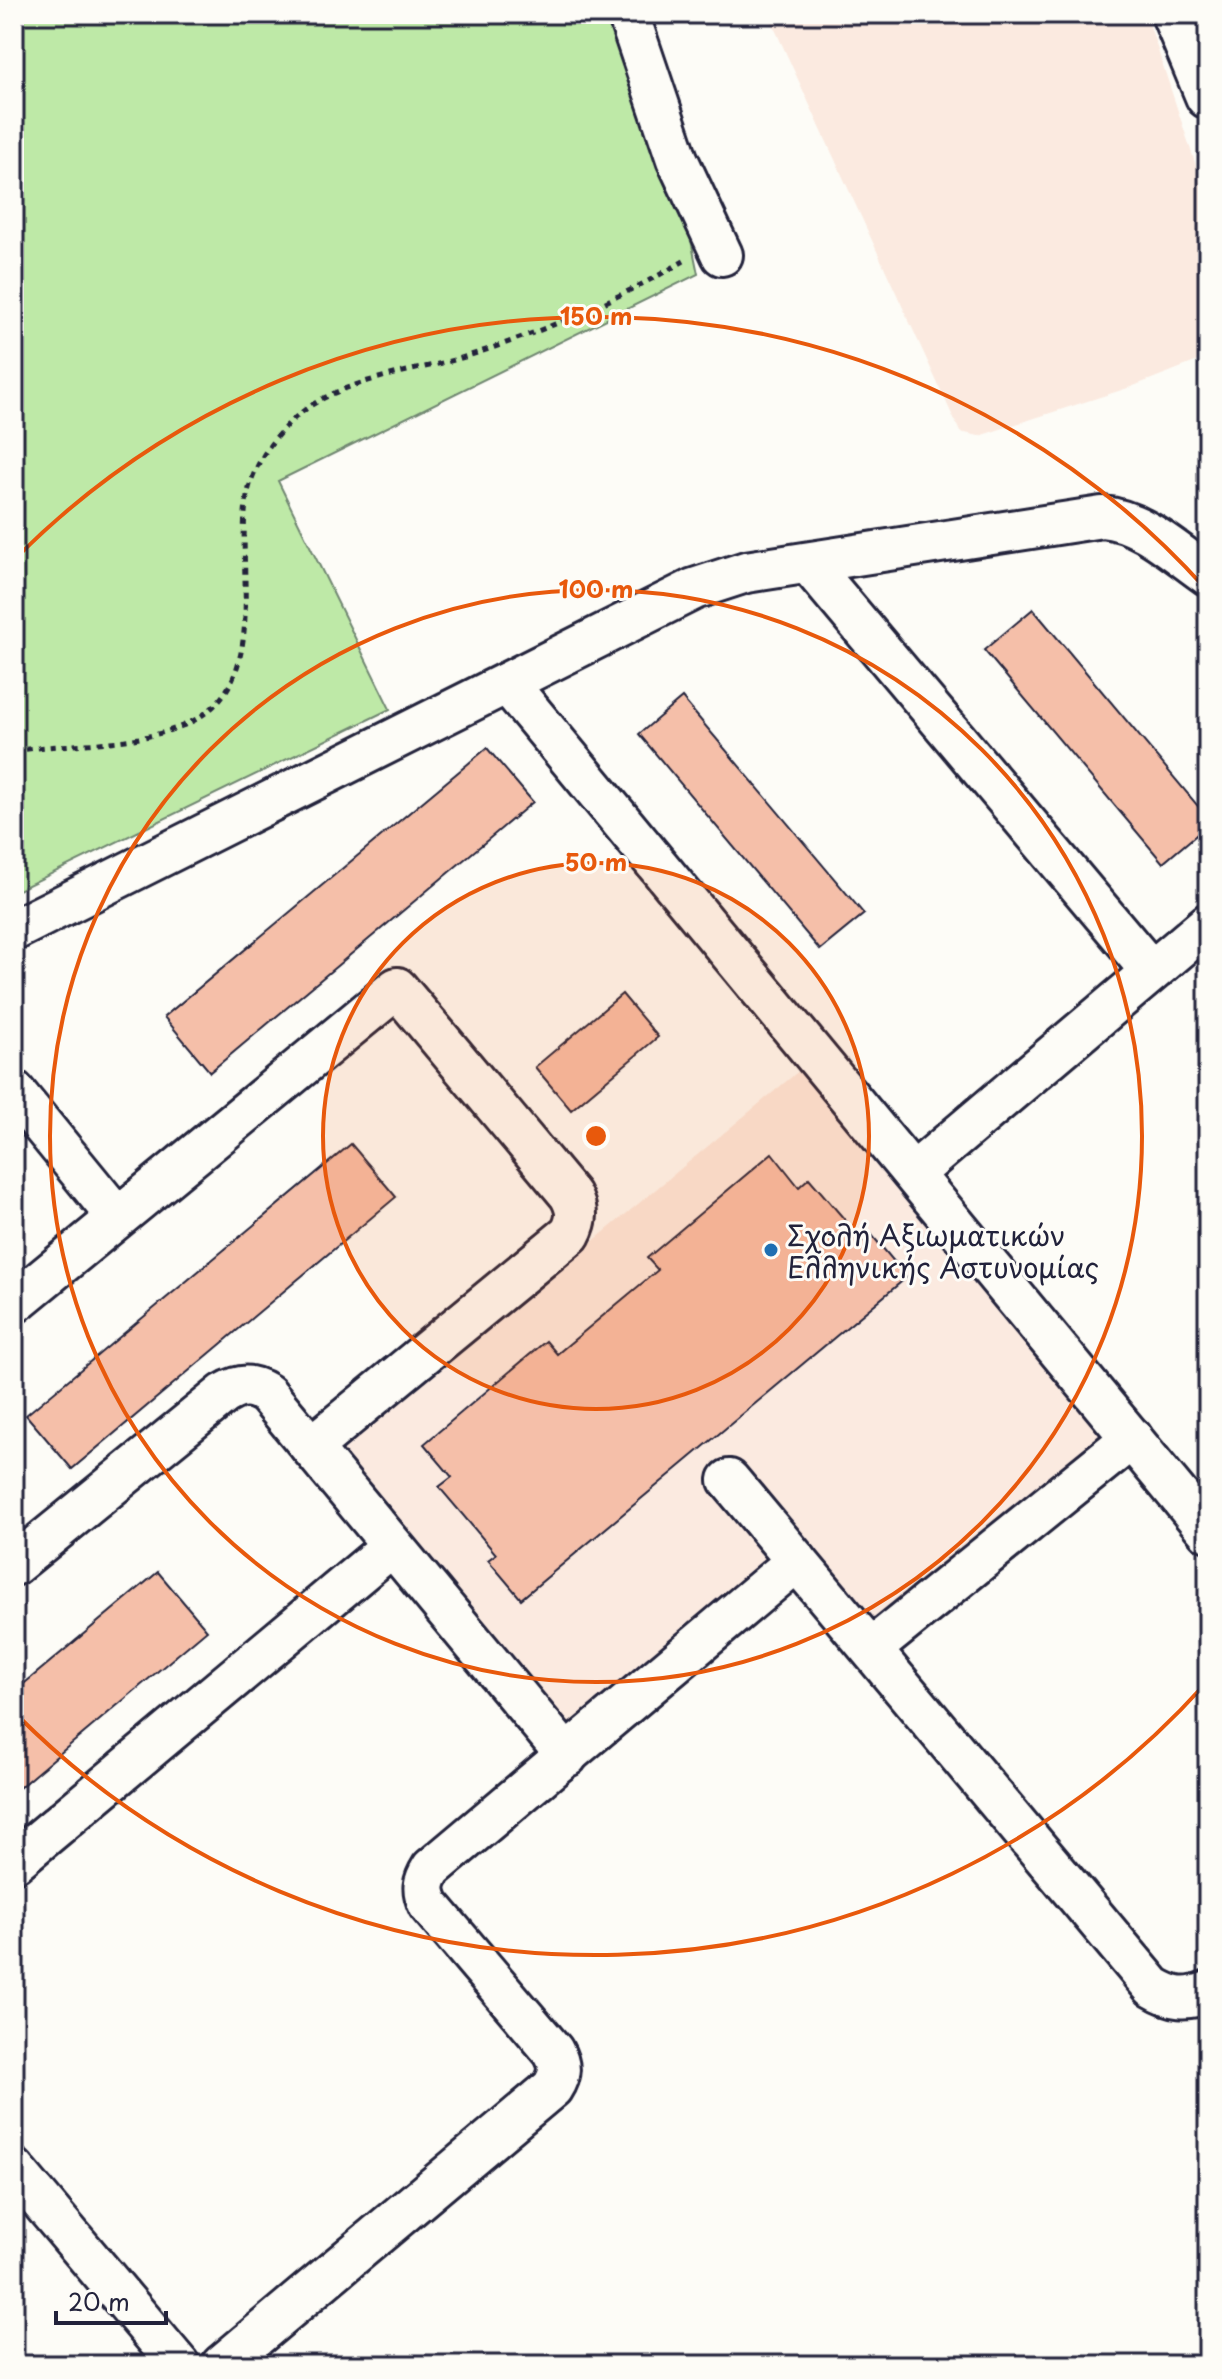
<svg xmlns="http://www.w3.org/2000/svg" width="1222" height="2379" viewBox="0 0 1222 2379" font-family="'Playpen Sans',sans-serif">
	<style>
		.built { fill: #fbeae0 }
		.green { fill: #bee9a7; stroke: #708671; stroke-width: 2 }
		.building { fill: #f5bfa9; stroke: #22223b; stroke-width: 2 }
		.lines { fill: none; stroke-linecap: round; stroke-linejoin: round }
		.street-casing { stroke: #22223b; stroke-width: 46 }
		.secondary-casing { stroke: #22223b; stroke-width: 50 }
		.path { stroke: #22223b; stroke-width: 5; stroke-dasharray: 6 6; stroke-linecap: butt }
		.street { stroke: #fdfcf7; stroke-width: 40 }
		.secondary { stroke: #fdfcf7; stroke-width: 44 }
		.ring { fill: none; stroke: #e8590c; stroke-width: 4 }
		.poi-dot { fill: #1f6fb2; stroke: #fdfcf7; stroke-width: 3 }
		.labels { text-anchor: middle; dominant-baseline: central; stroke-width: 6; stroke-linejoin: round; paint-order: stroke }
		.poi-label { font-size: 28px; fill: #22223b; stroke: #fdfcf7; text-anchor: start }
		.centre { fill: #e8590c; stroke: #fdfcf7; stroke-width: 4 }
		.ring-label { font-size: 24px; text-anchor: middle; font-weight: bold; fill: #e8590c; stroke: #fdfcf7; stroke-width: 6; stroke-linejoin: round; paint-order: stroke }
	</style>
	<rect width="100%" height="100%" fill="#fdfcf7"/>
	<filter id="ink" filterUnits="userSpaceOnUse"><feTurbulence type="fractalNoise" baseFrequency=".0125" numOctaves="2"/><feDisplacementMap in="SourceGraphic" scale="16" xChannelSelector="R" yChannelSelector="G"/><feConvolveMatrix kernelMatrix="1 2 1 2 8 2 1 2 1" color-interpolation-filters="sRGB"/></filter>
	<g filter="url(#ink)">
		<g class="built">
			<polygon points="768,14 1146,14 1208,202 1208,357 1131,387 979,436 960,432"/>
			<polygon points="806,1065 1114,1435 879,1630 807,1543 573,1737 336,1454"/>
		</g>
		<polygon class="green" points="14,14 609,14 691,240 698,274 278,481 390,709 14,892"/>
		<g class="building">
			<polygon points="1033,609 1208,818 1208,825 1163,863 984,650"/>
			<polygon points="682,698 864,914 820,950 639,734"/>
			<polygon points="487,748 533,802 210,1072 164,1017"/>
			<polygon points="622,994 658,1037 571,1110 535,1067"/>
			<polygon points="351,1144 396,1197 72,1469 26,1415"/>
			<polygon points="772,1153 799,1187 809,1178 863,1241 871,1234 907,1277 521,1599 488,1560 496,1554 439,1487 452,1477 424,1444 546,1341 557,1354 658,1270 647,1258"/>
			<polygon points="158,1572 207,1630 14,1792 14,1692"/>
		</g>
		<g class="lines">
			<defs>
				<g id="street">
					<polyline points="628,14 677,159 722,255"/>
					<polyline points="808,563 1151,971"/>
					<polyline points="507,683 1208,1531"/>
					<path d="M14 930 694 589 746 572 1102 517C1142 520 1176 553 1208 575"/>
					<polyline points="14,1091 117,1217"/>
					<polyline points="914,1173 1208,924"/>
					<path d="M14 1303 397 988 570 1195C578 1210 578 1219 570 1234L311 1447"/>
					<path d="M729 1480 1153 1987C1173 1999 1186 2001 1208 1992"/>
					<path d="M14 1565 224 1394C241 1384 251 1384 267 1394L567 1756"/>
					<polyline points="871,1649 1132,1438"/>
					<polyline points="14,1862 392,1546"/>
					<polyline points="14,2169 179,2365"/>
					<path d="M222 2365 552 2088C561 2074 561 2065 553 2051L429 1905C422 1890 423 1882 432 1868L797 1561"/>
				</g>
				<polyline id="secondary" points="1174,14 1208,96"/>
			</defs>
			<use href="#street" class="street-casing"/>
			<use href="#secondary" class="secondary-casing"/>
			<path class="path" d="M14 751C69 742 130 747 182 726 275 689 234 571 247 497 253 464 276 432 302 412 345 378 416 372 468 356 542 332 617 300 684 261"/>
			<use href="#street" class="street"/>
			<use href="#secondary" class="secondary"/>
		</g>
	</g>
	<circle cx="596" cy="1136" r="273" fill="#e8590c" fill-opacity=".12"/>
	<g class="ring">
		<circle cx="596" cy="1136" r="273"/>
		<circle cx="596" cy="1136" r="546"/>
		<path d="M1205 1684A819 819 0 0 1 17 1715M17 557A819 819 0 0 1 1205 588"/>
	</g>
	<circle class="poi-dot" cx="771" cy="1250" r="8"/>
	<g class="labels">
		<g class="poi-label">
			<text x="787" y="1234">Σχολή Αξιωματικών<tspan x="787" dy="32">Ελληνικής Αστυνομίας</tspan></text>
		</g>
	</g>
	<circle cx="596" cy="1136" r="12" class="centre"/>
	<g class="ring-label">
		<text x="596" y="325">150 m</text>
		<text x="596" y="598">100 m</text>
		<text x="596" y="871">50 m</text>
	</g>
	<rect width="1222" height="2379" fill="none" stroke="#fdfcf7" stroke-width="48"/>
	<rect x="24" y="24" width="1174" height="2331" fill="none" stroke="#22223b" stroke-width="3" filter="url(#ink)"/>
	<path d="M56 2311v12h110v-12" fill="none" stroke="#22223b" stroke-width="4"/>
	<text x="68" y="2311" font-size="24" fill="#22223b" stroke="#fdfcf7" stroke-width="6" paint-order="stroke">20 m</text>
</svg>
